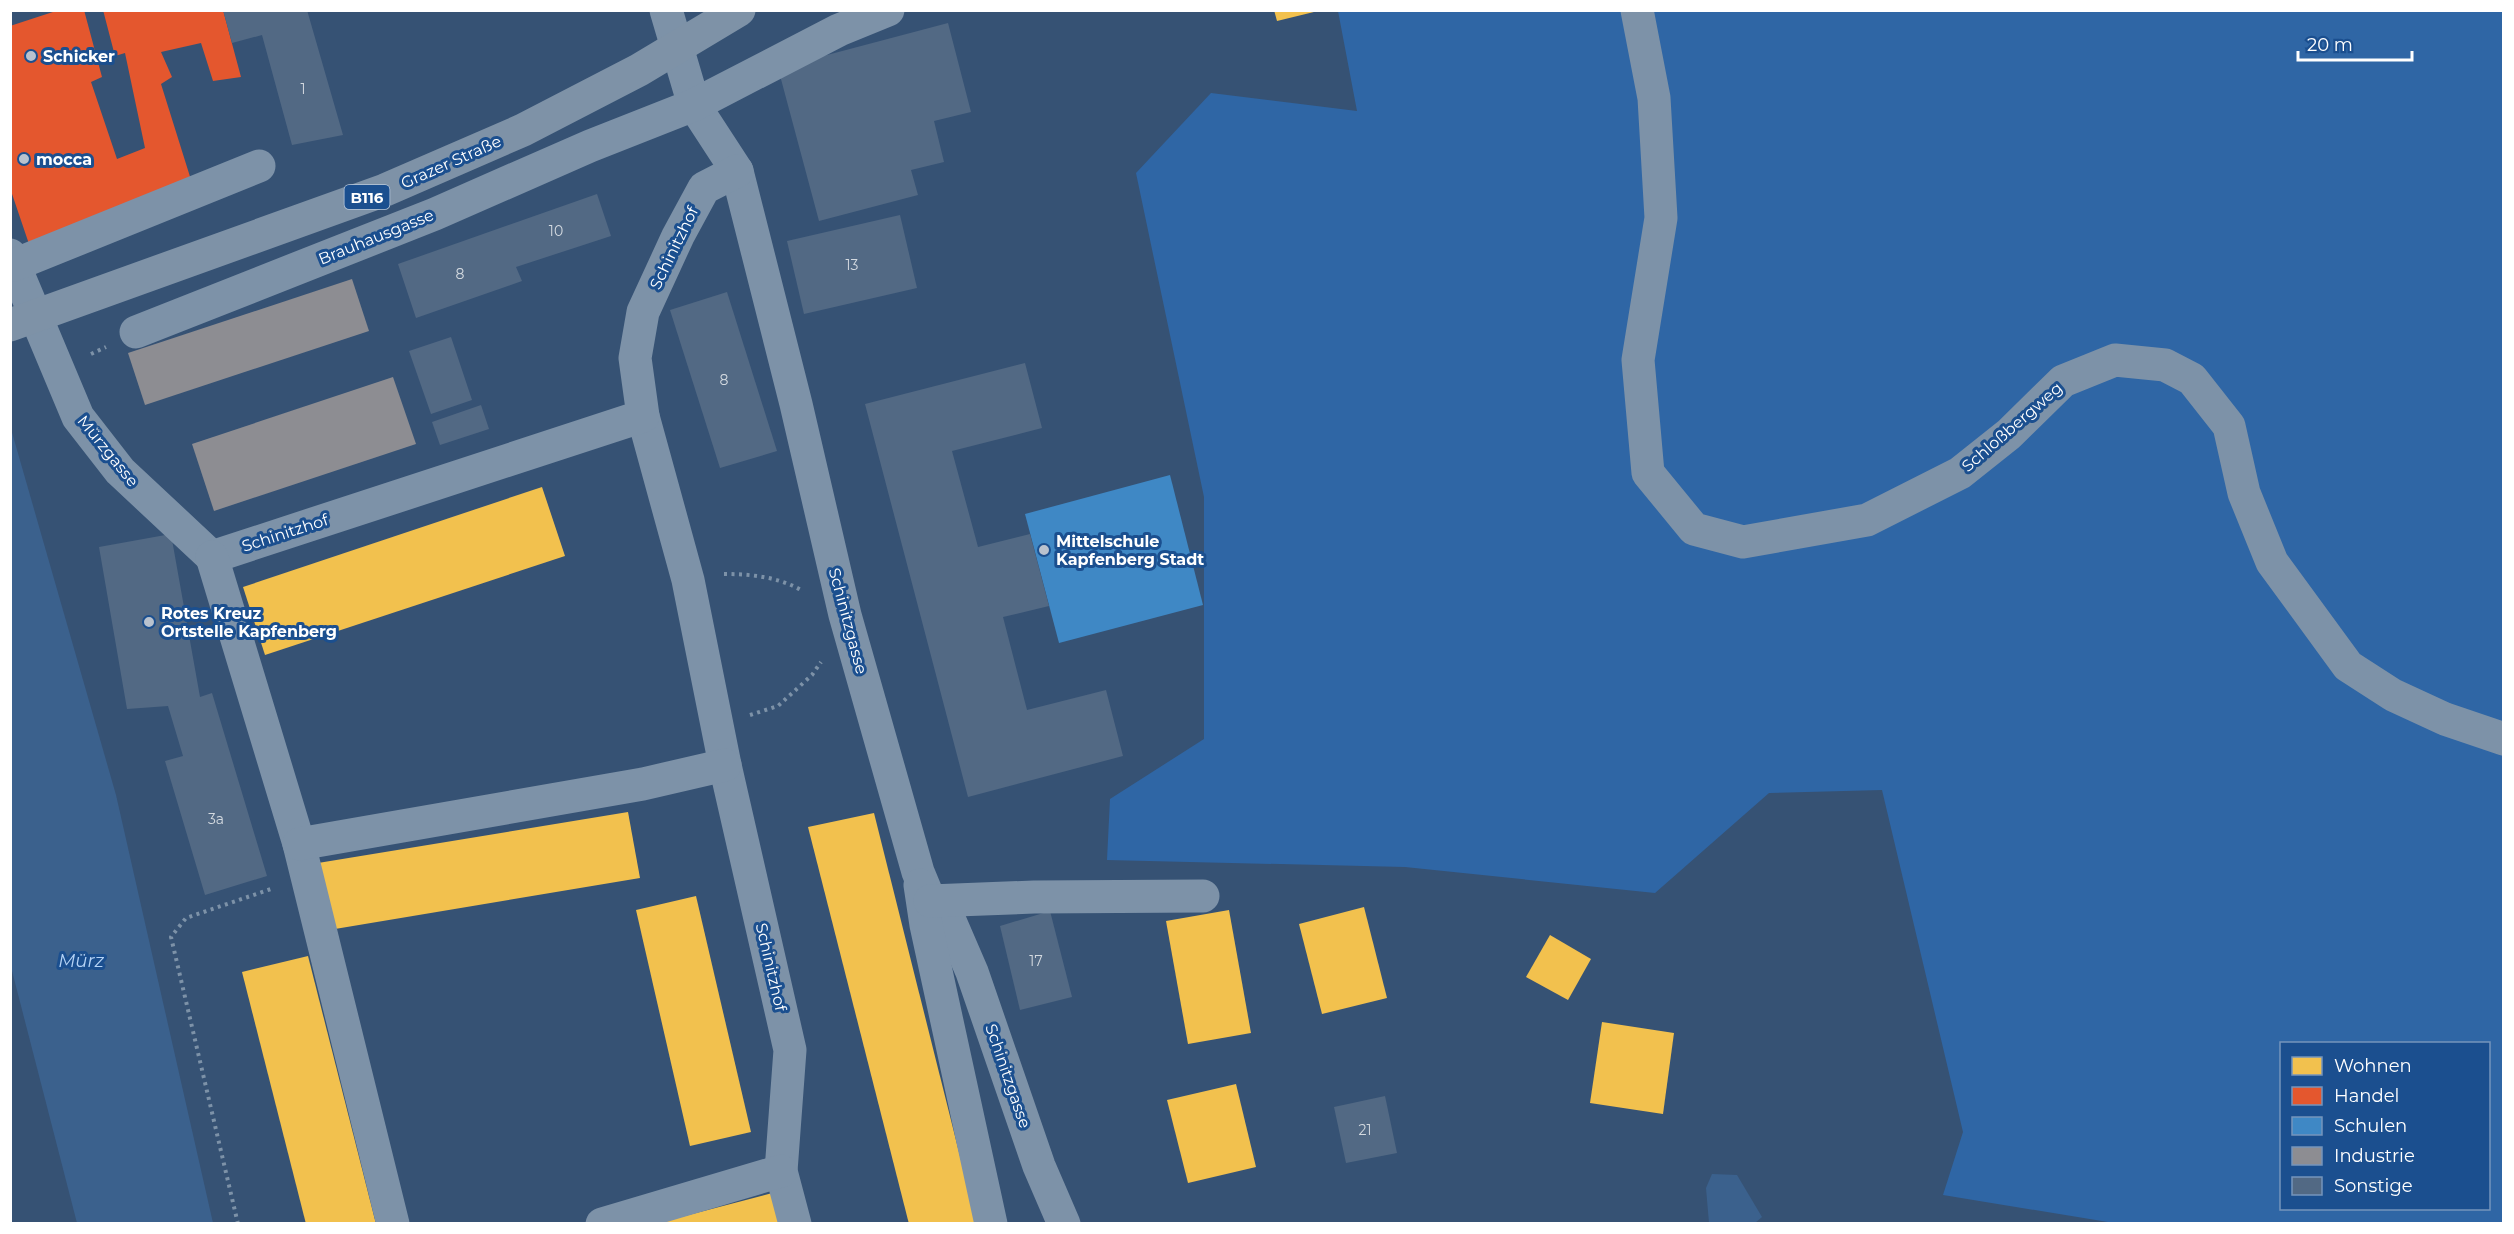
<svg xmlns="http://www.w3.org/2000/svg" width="2514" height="1234" viewBox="0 0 2514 1234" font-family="Montserrat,sans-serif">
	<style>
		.green { fill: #2f66a5; fill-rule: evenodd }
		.water { fill: #3b618d }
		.homes { fill: #f2c14e }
		.shops { fill: #e4572e }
		.schools { fill: #3f88c5 }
		.industry { fill: #8d8d92 }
		.building { fill: #526984 }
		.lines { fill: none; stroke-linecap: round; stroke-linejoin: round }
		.path { stroke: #7d92a8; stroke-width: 4; stroke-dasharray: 3 4.5; stroke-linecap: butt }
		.minor { stroke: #7d92a8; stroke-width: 33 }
		.highway { stroke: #7e92a7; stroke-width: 33 }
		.poi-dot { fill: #b9c2ce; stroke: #1b4f8f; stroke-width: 2 }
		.labels { text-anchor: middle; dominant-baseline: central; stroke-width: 6; stroke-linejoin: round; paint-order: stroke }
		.number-label { font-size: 14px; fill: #d4dae0 }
		.shield { fill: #1b4f8f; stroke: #bbcadd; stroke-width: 1.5 }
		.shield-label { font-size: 15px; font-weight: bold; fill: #fff }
		.poi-label { font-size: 16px; font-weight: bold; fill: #fff; stroke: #1b4f8f; text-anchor: start }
		.street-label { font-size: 16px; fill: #fff; stroke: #1b4f8f }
		.water-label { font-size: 18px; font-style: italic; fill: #b5d3f5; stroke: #1b4f8f }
	</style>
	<rect width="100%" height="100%" fill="#365274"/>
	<path class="green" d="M1338 11H2503V1223H2114L1943 1195 1963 1132 1882 790 1769 793 1655 893 1405 867 1107 860 1110 799 1204 739V497L1136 173 1211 93 1357 111ZM2282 1044H2488V1208H2282Z"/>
	<g class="water">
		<polygon points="11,429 116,795 213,1223 77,1223 11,967"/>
		<polygon points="1712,1174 1737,1175 1762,1217 1755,1223 1709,1223 1706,1188"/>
	</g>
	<g class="homes">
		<polygon points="1274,10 1318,10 1318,11 1277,21"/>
		<polygon points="542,487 565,556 265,655 243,587"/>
		<polygon points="628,812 640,878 329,930 318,863"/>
		<polygon points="874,813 977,1224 909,1224 808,827"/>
		<polygon points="696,896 751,1132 690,1146 636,910"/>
		<polygon points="1364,907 1387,998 1322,1014 1299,924"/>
		<polygon points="1229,910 1251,1033 1188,1044 1166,921"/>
		<polygon points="1550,935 1591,959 1568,1000 1526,977"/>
		<polygon points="308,956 376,1224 306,1224 242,972"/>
		<polygon points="1602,1022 1674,1033 1663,1114 1590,1103"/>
		<polygon points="1236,1084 1256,1167 1188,1183 1167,1100"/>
		<polygon points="776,1192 784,1224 658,1224 658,1223"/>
	</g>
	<polygon class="shops" points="59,10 84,10 102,77 91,82 117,159 145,148 125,53 115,56 103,10 223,10 241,77 213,81 201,43 161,52 172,77 161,84 192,183 29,244 10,188 10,26"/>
	<polygon class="schools" points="1170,475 1203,605 1059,643 1025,514"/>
	<g class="industry">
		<polygon points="352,279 369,331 145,405 128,353"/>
		<polygon points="393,377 416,444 214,511 192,444"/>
	</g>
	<g class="building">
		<polygon points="223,10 307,10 343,135 292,145 262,35 232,43"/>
		<polygon points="948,23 971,112 934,121 944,162 911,170 918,195 819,221 778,68"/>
		<polygon points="597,194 611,236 516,267 522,281 416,318 398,264"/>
		<polygon points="900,215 917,288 804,314 787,241"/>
		<polygon points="727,292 777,451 720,468 670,310"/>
		<polygon points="451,337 472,400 431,414 409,351"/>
		<polygon points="1025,363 1042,428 952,451 978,547 1030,534 1049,606 1003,617 1027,710 1106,690 1123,756 968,797 865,404"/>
		<polygon points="481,405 489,429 440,445 432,422"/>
		<polygon points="171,534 200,697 212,693 267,876 205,895 165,761 183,756 168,706 127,709 99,547"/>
		<polygon points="1050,911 1072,997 1020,1010 1000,926"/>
		<polygon points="1385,1096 1397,1153 1346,1163 1334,1107"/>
	</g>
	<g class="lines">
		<g class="path">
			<polyline points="91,354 106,347"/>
			<path d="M724 574C751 574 778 577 801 590"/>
			<polyline points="750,715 778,706 812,675 821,662"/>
			<polyline points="238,1224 171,937 186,918 274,888"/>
		</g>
		<g class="minor">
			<polyline points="666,10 694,105 737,171 796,404 845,615 918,872 930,901 950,921 972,972 1039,1166 1064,1224"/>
			<polyline points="1637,10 1654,98 1661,218 1638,360 1648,473 1694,529 1743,542 1867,520 1960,473 2009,434 2063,381 2115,360 2165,365 2192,379 2229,426 2244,493 2272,562 2348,666 2393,695 2445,719 2504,739"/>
			<polyline points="10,255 78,417 120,471 212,557"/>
			<polyline points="14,265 259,166"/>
			<polyline points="136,332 435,214 590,146 694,105 839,30 888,10"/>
			<polyline points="643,416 688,580 725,765 790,1050 781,1171 795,1224"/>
			<polyline points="212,557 643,416 635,358 643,312 678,236 704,188 737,171"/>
			<polyline points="212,557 299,844 393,1224"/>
			<polyline points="299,844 643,784 725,765"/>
			<polyline points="920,885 926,925 991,1224"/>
			<polyline points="930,901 1034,897 1203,896"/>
			<polyline points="602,1224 781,1171"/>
		</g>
		<polyline class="highway" points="10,325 385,190 523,130 639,70 739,10"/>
	</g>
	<g class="poi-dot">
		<circle cx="31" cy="56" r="6"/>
		<circle cx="24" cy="159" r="6"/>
		<circle cx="1044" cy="550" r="6"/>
		<circle cx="149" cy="622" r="6"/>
	</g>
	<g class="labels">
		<g class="number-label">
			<text x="303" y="89">1</text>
			<text x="556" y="231">10</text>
			<text x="852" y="265">13</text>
			<text x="460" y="274">8</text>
			<text x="724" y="380">8</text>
			<text x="216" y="819">3a</text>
			<text x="1036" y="961">17</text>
			<text x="1365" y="1130">21</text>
		</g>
		<rect class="shield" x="344.5" y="185" width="45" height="24" rx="4.5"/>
		<g class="shield-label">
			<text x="367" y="197">B116</text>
		</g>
		<g class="poi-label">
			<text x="43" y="56">Schicker</text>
			<text x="36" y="159">mocca</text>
			<text x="1056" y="541">Mittelschule<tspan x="1056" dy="18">Kapfenberg Stadt</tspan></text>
			<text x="161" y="613">Rotes Kreuz<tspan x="161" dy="18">Ortstelle Kapfenberg</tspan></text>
		</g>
		<g class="street-label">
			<text transform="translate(451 162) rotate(-24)">Grazer Straße</text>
			<text transform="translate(376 237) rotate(-22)">Brauhausgasse</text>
			<text transform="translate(674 248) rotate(-64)">Schinitzhof</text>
			<text transform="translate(2012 427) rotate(-41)">Schloßbergweg</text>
			<text transform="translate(108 451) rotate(51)">Mürzgasse</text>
			<text transform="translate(285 533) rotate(-18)">Schinitzhof</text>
			<text transform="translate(848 621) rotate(75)">Schinitzgasse</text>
			<text transform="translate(771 967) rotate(77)">Schinitzhof</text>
			<text transform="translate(1008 1076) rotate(71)">Schinitzgasse</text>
		</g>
		<g class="water-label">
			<text x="81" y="961">Mürz</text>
		</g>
	</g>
	<rect width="2514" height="1234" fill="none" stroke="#ffffff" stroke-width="24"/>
	<rect x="2280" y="1042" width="210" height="168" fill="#1b4f8f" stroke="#7695bc" stroke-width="1.5"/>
	<rect x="2292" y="1057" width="30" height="18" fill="#f2c14e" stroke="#7695bc" stroke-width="1.5"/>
	<text x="2334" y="1072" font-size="18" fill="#ffffff">Wohnen</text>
	<rect x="2292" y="1087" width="30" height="18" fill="#e4572e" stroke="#7695bc" stroke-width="1.5"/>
	<text x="2334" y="1102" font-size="18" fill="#ffffff">Handel</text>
	<rect x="2292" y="1117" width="30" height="18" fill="#3f88c5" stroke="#7695bc" stroke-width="1.5"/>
	<text x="2334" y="1132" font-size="18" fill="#ffffff">Schulen</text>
	<rect x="2292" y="1147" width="30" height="18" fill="#8d8d92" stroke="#7695bc" stroke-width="1.5"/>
	<text x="2334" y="1162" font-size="18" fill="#ffffff">Industrie</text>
	<rect x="2292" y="1177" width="30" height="18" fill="#526984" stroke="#7695bc" stroke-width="1.5"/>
	<text x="2334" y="1192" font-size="18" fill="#ffffff">Sonstige</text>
	<path d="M2298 51v9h114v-9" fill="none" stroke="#ffffff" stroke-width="3"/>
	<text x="2307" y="51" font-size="18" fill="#ffffff" stroke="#1b4f8f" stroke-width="4.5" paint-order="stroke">20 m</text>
</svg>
